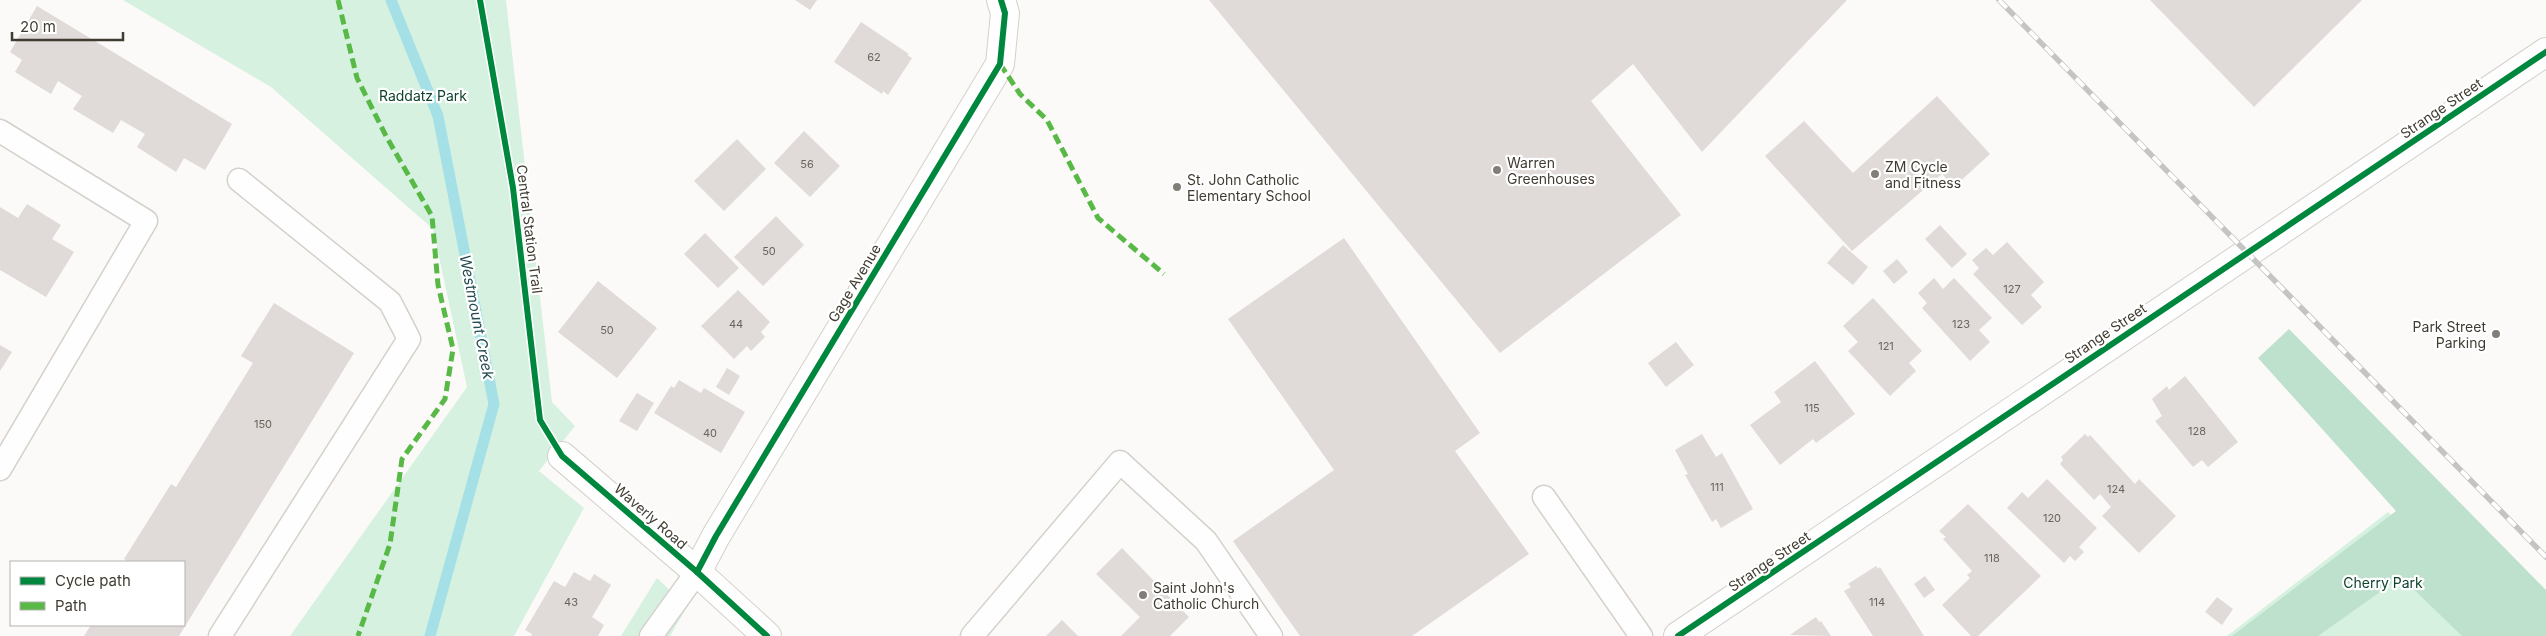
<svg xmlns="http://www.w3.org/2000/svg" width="2546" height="636" viewBox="0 0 2546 636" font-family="Inter,sans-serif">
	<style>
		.green { fill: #d6f1e0 }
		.forest { fill: #bee1cd }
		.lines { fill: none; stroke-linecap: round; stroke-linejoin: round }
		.stream { stroke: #a5e0e7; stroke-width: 11 }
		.building { fill: #e0dad8 }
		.lane-casing { stroke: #d4d1cb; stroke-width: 25 }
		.street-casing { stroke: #d4d1cb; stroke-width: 30 }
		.lane { stroke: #fffefe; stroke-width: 22 }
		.street { stroke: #fffefe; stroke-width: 28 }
		.rail-casing { stroke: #c4c4c2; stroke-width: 5.5 }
		.rail { stroke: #fff; stroke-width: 4; stroke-dasharray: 11; stroke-linecap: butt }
		.quiet { stroke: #58b947; stroke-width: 5; stroke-dasharray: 10 5; stroke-linecap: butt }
		.cycleway-casing { stroke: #fff; stroke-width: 9 }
		.cycleway { stroke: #00873e; stroke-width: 6 }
		.poi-dot { fill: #827e77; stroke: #fff; stroke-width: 2 }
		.labels { text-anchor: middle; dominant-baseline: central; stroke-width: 4.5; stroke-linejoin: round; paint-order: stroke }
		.number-label { font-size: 11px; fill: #69645b }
		.park-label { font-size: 14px; fill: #0e432c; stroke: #fff }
		.street-label { font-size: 14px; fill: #413c31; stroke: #fff }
		.poi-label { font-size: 14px; fill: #413c31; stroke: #fff; text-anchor: start }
		.water-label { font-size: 15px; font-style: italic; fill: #234b50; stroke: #fff }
	</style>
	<rect width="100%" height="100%" fill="#fcfaf8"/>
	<g class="green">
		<polygon points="123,0 506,0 552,402 575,426 539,471 584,508 514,636 290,636 467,387 433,229 271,87"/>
		<polygon points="2388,512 2511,636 2227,636"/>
		<polygon points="657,578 687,607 670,636 621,636"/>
	</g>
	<polygon class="forest" points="2289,329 2546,590 2546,636 2462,636 2401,577 2318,636 2232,636 2396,511 2258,358"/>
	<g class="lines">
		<polyline class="stream" points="391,0 438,116 494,404 430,636"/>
	</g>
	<g class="building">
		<polygon points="795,0 817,0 810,10"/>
		<polygon points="1209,0 1847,0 1702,152 1633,64 1591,101 1681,215 1500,353"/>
		<polygon points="2150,0 2362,0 2254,107"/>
		<polygon points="37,6 232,124 205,170 184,158 176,172 137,147 145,134 121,120 113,133 73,109 82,96 58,81 51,94 15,72 22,60 10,52"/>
		<polygon points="861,22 909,54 907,55 912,58 888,95 883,91 882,94 834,62"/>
		<polygon points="1937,96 1990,154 1954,187 1942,174 1852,251 1765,156 1804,121 1853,173"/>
		<polygon points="804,131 840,166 810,197 774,163"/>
		<polygon points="737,139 766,169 724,211 694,181"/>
		<polygon points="27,204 61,225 52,239 74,252 46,297 0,270 0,207 18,218"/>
		<polygon points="776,216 804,245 763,286 734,257"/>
		<polygon points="1940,225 1967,254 1952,268 1925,239"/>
		<polygon points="705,233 739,268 718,288 684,254"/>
		<polygon points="1344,238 1480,433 1455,451 1529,554 1412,636 1300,636 1233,541 1334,470 1228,319"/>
		<polygon points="2007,242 2044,282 2031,295 2042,307 2022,325 1973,274 1979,268 1972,260 1986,248 1993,255"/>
		<polygon points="1843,245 1868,267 1853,285 1827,263"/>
		<polygon points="1897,259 1908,272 1894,284 1883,271"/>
		<polygon points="1934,278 1943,289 1954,278 1992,318 1979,330 1990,342 1970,361 1922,308 1927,303 1918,293"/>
		<polygon points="598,281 657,328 617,378 558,332"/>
		<polygon points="738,290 770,322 761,332 765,337 751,351 747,346 734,359 701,326"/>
		<polygon points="1873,298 1922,351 1909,363 1916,371 1890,396 1848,351 1858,342 1843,326"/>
		<polygon points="274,303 354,353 179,636 84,636 91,625 184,625 184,562 129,562 124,559 171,484 176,487 253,363 241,356"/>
		<polygon points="1676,342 1694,365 1666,387 1648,363"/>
		<polygon points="0,345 12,352 0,371"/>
		<polygon points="1815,361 1855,414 1816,443 1813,439 1780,465 1750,425 1781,402 1774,392"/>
		<polygon points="727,368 740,376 729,395 716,387"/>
		<polygon points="2185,376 2238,442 2208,467 2202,460 2193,467 2155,421 2162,416 2152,399 2167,386 2169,390"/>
		<polygon points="679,380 701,393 704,388 745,412 721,453 654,413 671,386 674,388"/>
		<polygon points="637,393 654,403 637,431 619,421"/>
		<polygon points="1702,434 1716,457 1722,453 1753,509 1721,528 1716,519 1712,522 1685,475 1688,474 1675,450"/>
		<polygon points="2085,434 2088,437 2090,435 2135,484 2139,479 2176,516 2139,553 2102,516 2111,507 2100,494 2094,500 2060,464 2063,460 2061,457"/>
		<polygon points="2047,479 2097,528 2079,547 2084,552 2075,561 2070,556 2064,563 2007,508 2022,492 2028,498"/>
		<polygon points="1968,504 2041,576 1978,636 1971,636 1942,605 1970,578 1967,575 1972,571 1943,539 1946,537 1939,531"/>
		<polygon points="1122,548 1189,617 1170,636 1121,636 1140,617 1096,574"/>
		<polygon points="1876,566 1878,569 1880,567 1924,636 1873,636 1844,591 1851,587 1848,584"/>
		<polygon points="574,572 590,581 594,574 611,585 592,617 604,625 598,636 531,636 532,634 525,630 554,581 565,587"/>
		<polygon points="1925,576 1935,590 1924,598 1914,584"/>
		<polygon points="2217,597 2233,609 2222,625 2205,612"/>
		<polygon points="1816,617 1819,622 1821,621 1831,636 1790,635"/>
		<polygon points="1062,620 1078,636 1046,636"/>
	</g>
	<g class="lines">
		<defs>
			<g id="lane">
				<polyline points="0,131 146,221 0,469"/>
				<polyline points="1544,497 1641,636"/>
				<polyline points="220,636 409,339 390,302 239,180"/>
				<polyline points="651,636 697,572"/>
				<polyline points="972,636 1120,462 1206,541 1271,636"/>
			</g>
			<g id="street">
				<polyline points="562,456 697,572 767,636"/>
				<polyline points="697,572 716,536 1000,64 1005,13 1001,0"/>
				<polyline points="1678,636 2546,52"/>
			</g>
		</defs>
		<use href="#lane" class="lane-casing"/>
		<use href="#street" class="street-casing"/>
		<use href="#lane" class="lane"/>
		<use href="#street" class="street"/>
		<defs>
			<polyline id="rail" points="1999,0 2546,557"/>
		</defs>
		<use href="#rail" class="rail-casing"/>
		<use href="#rail" class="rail"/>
		<g class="quiet">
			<polyline points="338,0 357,78 386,136 432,216 438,285 453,349 445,399 402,459 390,544 358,636"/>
			<polyline points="1000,64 1020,94 1047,120 1098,218 1164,274"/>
		</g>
		<defs>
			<g id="cycleway">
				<polyline points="480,0 513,188 540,420 562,456 697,572 767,636"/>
				<polyline points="697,572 716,536 1000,64 1005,13 1001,0"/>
				<polyline points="1678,636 2546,52"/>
			</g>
		</defs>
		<use href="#cycleway" class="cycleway-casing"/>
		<use href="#cycleway" class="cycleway"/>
	</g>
	<g class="poi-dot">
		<circle cx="1497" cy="170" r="5"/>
		<circle cx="1875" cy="174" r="5"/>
		<circle cx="1177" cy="187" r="5"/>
		<circle cx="2496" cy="334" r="5"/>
		<circle cx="1143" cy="595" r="5"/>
	</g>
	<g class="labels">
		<g class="number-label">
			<text x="874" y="57">62</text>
			<text x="807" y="164">56</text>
			<text x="769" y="251">50</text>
			<text x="2012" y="289">127</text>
			<text x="736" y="324">44</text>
			<text x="1961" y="324">123</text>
			<text x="607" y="330">50</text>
			<text x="1886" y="346">121</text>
			<text x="1812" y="408">115</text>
			<text x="263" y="424">150</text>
			<text x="2197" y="431">128</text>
			<text x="710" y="433">40</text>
			<text x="1717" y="487">111</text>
			<text x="2116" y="489">124</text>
			<text x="2052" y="518">120</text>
			<text x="1992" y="558">118</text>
			<text x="571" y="602">43</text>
			<text x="1877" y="602">114</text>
		</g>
		<g class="park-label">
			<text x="423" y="95">Raddatz Park</text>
			<text x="2383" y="582">Cherry Park</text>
		</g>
		<g class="street-label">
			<text transform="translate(2441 108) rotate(-34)">Strange Street</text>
			<text transform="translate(530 229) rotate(83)">Central Station Trail</text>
			<text transform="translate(854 283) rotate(-59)">Gage Avenue</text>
			<text transform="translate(2105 333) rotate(-34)">Strange Street</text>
			<text transform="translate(651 516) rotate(41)">Waverly Road</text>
			<text transform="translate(1769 561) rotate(-34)">Strange Street</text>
		</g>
		<g class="poi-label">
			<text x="1507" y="162">Warren<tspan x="1507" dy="16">Greenhouses</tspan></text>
			<text x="1885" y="166">ZM Cycle<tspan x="1885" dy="16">and Fitness</tspan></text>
			<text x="1187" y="179">St. John Catholic<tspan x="1187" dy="16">Elementary School</tspan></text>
			<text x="2486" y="326" text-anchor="end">Park Street<tspan x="2486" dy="16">Parking</tspan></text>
			<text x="1153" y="587">Saint John's<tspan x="1153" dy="16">Catholic Church</tspan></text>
		</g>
		<g class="water-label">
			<text transform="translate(477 317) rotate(79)">Westmount Creek</text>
		</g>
	</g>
	<rect x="10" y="561" width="175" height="65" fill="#ffffff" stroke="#b3b1ad"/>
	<rect x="20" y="577" width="25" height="8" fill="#00873e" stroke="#b3b1ad"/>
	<text x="55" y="586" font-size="15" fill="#413c31">Cycle path</text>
	<rect x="20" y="602" width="25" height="8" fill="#58b947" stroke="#b3b1ad"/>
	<text x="55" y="611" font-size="15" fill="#413c31">Path</text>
	<path d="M12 32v8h111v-8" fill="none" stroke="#413c31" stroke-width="2.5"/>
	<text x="20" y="32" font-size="15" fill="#413c31" stroke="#ffffff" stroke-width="4" paint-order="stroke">20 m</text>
</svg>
